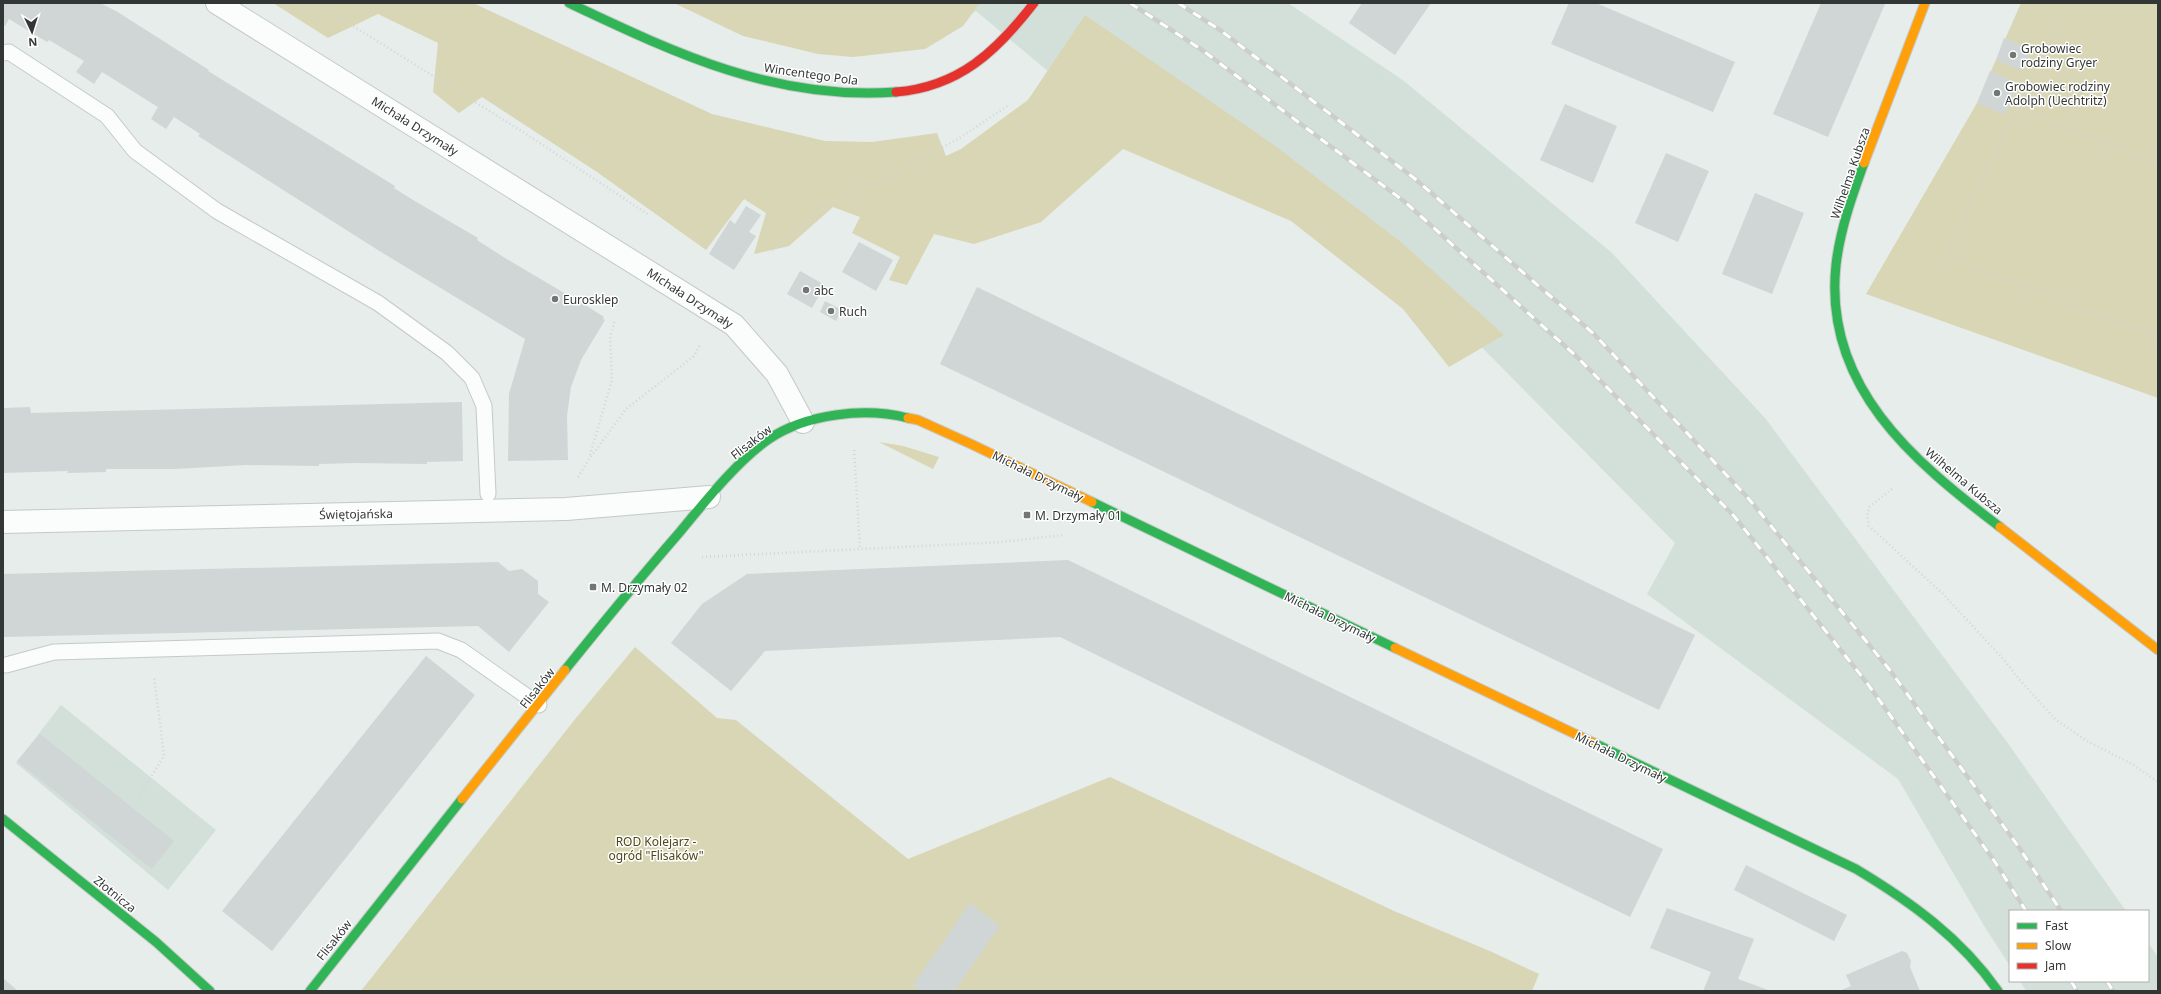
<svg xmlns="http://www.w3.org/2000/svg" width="2161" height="994" viewBox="0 0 2161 994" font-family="'Noto Sans',sans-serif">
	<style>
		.built { fill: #d3e0da }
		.green { fill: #d9d6b5 }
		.building { fill: #d0d6d5 }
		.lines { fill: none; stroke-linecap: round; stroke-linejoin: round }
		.lane-casing { stroke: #c4cac7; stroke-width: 17 }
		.street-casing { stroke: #c4cac7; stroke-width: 24 }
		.fast-casing { stroke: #c4cac7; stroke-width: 11 }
		.slow-casing { stroke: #c4cac7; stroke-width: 11 }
		.jam-casing { stroke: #c4cac7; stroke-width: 11 }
		.path { stroke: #d3d6d5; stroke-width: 2.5; stroke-dasharray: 1 3; stroke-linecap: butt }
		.lane { stroke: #fbfcfc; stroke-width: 15 }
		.street { stroke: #fbfcfc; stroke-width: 22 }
		.fast { stroke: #30b455; stroke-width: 9 }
		.slow { stroke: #ff9f0a; stroke-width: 9 }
		.jam { stroke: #e5322d; stroke-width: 9 }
		.rail-casing { stroke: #cccece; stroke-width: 4.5 }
		.rail { stroke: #fff; stroke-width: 3; stroke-dasharray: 9; stroke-linecap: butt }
		.poi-dot { fill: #717774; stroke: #fff; stroke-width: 1.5 }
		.labels { text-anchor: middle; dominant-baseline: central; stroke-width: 3; stroke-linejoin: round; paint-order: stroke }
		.poi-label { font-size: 12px; fill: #323735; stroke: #fff; text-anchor: start }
		.street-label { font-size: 12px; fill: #323735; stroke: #fff }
		.park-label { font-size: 12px; fill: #4f4715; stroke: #fff }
	</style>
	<rect width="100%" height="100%" fill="#e6edea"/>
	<g class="built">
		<polygon points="689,3 1288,3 1404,81 1611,252 1765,418 2007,742 2126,911 2010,911 2010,966 1983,924 1898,779 1647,594 1675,543 1446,311 1254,182 1123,134 976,11 923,44"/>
		<polygon points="61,705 216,830 168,890 16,763"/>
		<polygon points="2148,943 2158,957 2158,991 2026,991 2020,981 2148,981"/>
	</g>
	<g class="green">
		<polygon points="273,3 473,3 712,114 825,141 872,142 937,133 946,156 961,149 1028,100 1085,15 1274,145 1401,242 1504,335 1449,367 1403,309 1291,221 1123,149 1041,222 974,244 934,234 907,285 889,280 900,257 852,233 860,217 833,207 789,246 754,254 766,213 744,199 706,250 597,172 482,97 459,113 433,92 438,43 378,14 328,38"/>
		<polygon points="674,3 980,3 963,26 925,49 853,57 818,54 743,36"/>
		<polygon points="2021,3 2158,3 2158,398 1866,294 1977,103"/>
		<polygon points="879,442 903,446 939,457 933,469"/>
		<polygon points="635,647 717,718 736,720 908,859 1110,777 1394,911 1492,952 1539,974 1532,991 361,991 576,718"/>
	</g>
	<g class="building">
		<polygon points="3,3 100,3 116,11 209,70 208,71 395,186 394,188 413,200 478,238 477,240 505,258 571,297 570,298 572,299 573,297 604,317 603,319 605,320 581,360 571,387 567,416 568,460 508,461 509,394 525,339 381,252 198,136 200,134 174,117 166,129 151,119 158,107 102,72 94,84 76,72 84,61 49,40 47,42 9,19 5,26 3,25"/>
		<polygon points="1362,3 1431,3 1395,55 1349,23"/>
		<polygon points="1569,3 1596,3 1735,62 1713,112 1551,44"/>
		<polygon points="1821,3 1885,4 1828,137 1773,114"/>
		<polygon points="2004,38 2031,50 2022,71 1996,60"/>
		<polygon points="1990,71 2018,83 2005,115 1977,103"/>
		<polygon points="1565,104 1617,126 1593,183 1540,160"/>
		<polygon points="1666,153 1709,171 1678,242 1635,223"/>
		<polygon points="1755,193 1804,213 1772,294 1722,274"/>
		<polygon points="746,206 761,215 749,232 756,236 734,270 709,254 730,220 735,224"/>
		<polygon points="859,242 893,260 876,291 842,272"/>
		<polygon points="800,271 825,285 812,308 787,294"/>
		<polygon points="977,287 1695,635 1659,710 940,364"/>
		<polygon points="825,301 842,310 836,321 820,312"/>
		<polygon points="462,402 463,461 427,462 427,464 355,463 319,464 319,466 246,465 175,469 106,469 106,472 67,473 68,471 3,473 3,408 30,407 31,413"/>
		<polygon points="1068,560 1663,849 1630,917 1060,637 765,651 731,691 671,643 702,604 747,574"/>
		<polygon points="498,562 509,571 522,569 538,581 538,594 549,602 509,652 478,626 3,637 3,574"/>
		<polygon points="426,656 475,695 272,951 222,911"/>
		<polygon points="40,734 174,841 152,869 17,761"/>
		<polygon points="1746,865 1847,915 1834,941 1734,890"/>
		<polygon points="970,903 1000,926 954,991 921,991 913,985"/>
		<polygon points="1667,908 1754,939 1738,979 1771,991 1703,991 1711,972 1650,948"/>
		<polygon points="1902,951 1907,953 1911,961 1910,967 1920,991 1839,991 1851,986 1846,975"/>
		<polygon points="3,978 18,991 3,991"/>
	</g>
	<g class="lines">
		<defs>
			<g id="lane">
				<polyline points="3,53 9,52 107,116 135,151 217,211 378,303 447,353 472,378 484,406 488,494"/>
				<polyline points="6,665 54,652 438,641 461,650 539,705"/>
			</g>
			<g id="street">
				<polyline points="217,3 734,325 777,374 803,422"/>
				<polyline points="3,522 566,509 709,497"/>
			</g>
			<g id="fast">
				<path d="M569 3C675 53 775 101 896 92"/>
				<path d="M1864 163C1852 196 1840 230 1836 265 1823 386 1913 461 2000 527"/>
				<polyline points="1092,502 1395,648"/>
				<path d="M565 670C602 624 640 578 679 533 703 504 737 461 769 439 806 414 864 407 908 418"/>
				<path d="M1594 743 1856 869C1911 902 1961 938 1998 991"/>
				<polyline points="3,819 156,942 210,991"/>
				<polyline points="310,991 462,799"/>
			</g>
			<g id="slow">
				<polyline points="1864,163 1925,3"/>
				<polyline points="908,418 918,420 971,444 1092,502"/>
				<polyline points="2000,527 2158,650"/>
				<polyline points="1395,648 1594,743"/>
				<polyline points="462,799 565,670"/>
			</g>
			<path id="jam" d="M896 92C959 87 997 51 1034 3"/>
		</defs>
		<use href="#lane" class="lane-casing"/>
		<use href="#street" class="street-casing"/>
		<use href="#fast" class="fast-casing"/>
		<use href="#slow" class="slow-casing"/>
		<use href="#jam" class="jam-casing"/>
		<g class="path">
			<polyline points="316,3 523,132 649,215"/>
			<polyline points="2068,3 1946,256 2158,338"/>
			<polyline points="2017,108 2158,164"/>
			<polyline points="772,250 829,204 884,179 958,139 1009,105"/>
			<polyline points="854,450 860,549"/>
			<polyline points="590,455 612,380 610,336 615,320"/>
			<polyline points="578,477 590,458 626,409 694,356 700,345"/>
			<polyline points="1892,489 1869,507 1867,516 1869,526 1943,594 2005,661 2018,678 2056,720 2087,741 2132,764 2158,782"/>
			<polyline points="702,557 1002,542 1062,535"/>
			<polyline points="139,796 164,756 154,676"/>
		</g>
		<use href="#lane" class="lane"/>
		<use href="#street" class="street"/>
		<use href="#fast" class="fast"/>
		<use href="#slow" class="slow"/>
		<use href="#jam" class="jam"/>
		<defs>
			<g id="rail">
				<polyline points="1130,3 1202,50 1405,202 1576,356 1734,516 1867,683 1995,862 2026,911"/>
				<polyline points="1178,3 1220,30 1414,178 1594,334 1748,498 1889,669 2018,846 2061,911"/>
				<polyline points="2071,981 2077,991"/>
				<polyline points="2107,981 2113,991"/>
			</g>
		</defs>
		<use href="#rail" class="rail-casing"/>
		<use href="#rail" class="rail"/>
	</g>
	<g class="poi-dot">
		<circle cx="2013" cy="55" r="4"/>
		<circle cx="1997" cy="93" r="4"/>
		<circle cx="806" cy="290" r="4"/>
		<circle cx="555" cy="299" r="4"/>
		<circle cx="831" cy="311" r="4"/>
		<rect x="1023" y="511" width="8" height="8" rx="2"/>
		<rect x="589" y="583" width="8" height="8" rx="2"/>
	</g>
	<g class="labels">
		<g class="poi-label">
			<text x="2021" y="48">Grobowiec<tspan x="2021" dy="14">rodziny Gryer</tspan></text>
			<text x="2005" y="86">Grobowiec rodziny<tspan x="2005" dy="14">Adolph (Uechtritz)</tspan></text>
			<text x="814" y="290">abc</text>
			<text x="563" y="299">Eurosklep</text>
			<text x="839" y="311">Ruch</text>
			<text x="1035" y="515">M. Drzymały 01</text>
			<text x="601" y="587">M. Drzymały 02</text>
		</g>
		<g class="street-label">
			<text transform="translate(811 74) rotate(8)">Wincentego Pola</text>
			<text transform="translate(415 126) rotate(32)">Michała Drzymały</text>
			<text transform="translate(1850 173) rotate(-71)">Wilhelma Kubsza</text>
			<text transform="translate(690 298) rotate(33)">Michała Drzymały</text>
			<text transform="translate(751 442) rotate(-38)">Flisaków</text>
			<text transform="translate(1038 476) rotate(26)">Michała Drzymały</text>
			<text transform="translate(1964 481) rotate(40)">Wilhelma Kubsza</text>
			<text transform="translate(356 514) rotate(-1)">Świętojańska</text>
			<text transform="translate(1330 617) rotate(26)">Michała Drzymały</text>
			<text transform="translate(537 688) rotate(-52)">Flisaków</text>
			<text transform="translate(1621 757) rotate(26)">Michała Drzymały</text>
			<text transform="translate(115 894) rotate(39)">Złotnicza</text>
			<text transform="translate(334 940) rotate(-51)">Flisaków</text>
		</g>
		<g class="park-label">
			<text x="656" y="841">ROD Kolejarz -<tspan x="656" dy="14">ogród "Flisaków"</tspan></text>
		</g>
	</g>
	<rect width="2161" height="994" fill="none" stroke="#323735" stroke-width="8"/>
	<rect x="2009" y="910" width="140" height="72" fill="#ffffff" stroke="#adafae"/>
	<rect x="2017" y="923" width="20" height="6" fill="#30b455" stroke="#adafae"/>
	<text x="2045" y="930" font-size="12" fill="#323735">Fast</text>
	<rect x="2017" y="943" width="20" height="6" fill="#ff9f0a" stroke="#adafae"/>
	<text x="2045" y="950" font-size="12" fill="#323735">Slow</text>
	<rect x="2017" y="963" width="20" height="6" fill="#e5322d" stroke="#adafae"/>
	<text x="2045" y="970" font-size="12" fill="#323735">Jam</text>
	<g transform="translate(32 32) rotate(176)" stroke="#ffffff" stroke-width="3" paint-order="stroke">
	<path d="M0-3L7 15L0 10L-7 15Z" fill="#323735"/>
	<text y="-6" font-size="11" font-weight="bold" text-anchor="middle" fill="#323735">N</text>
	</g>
</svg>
